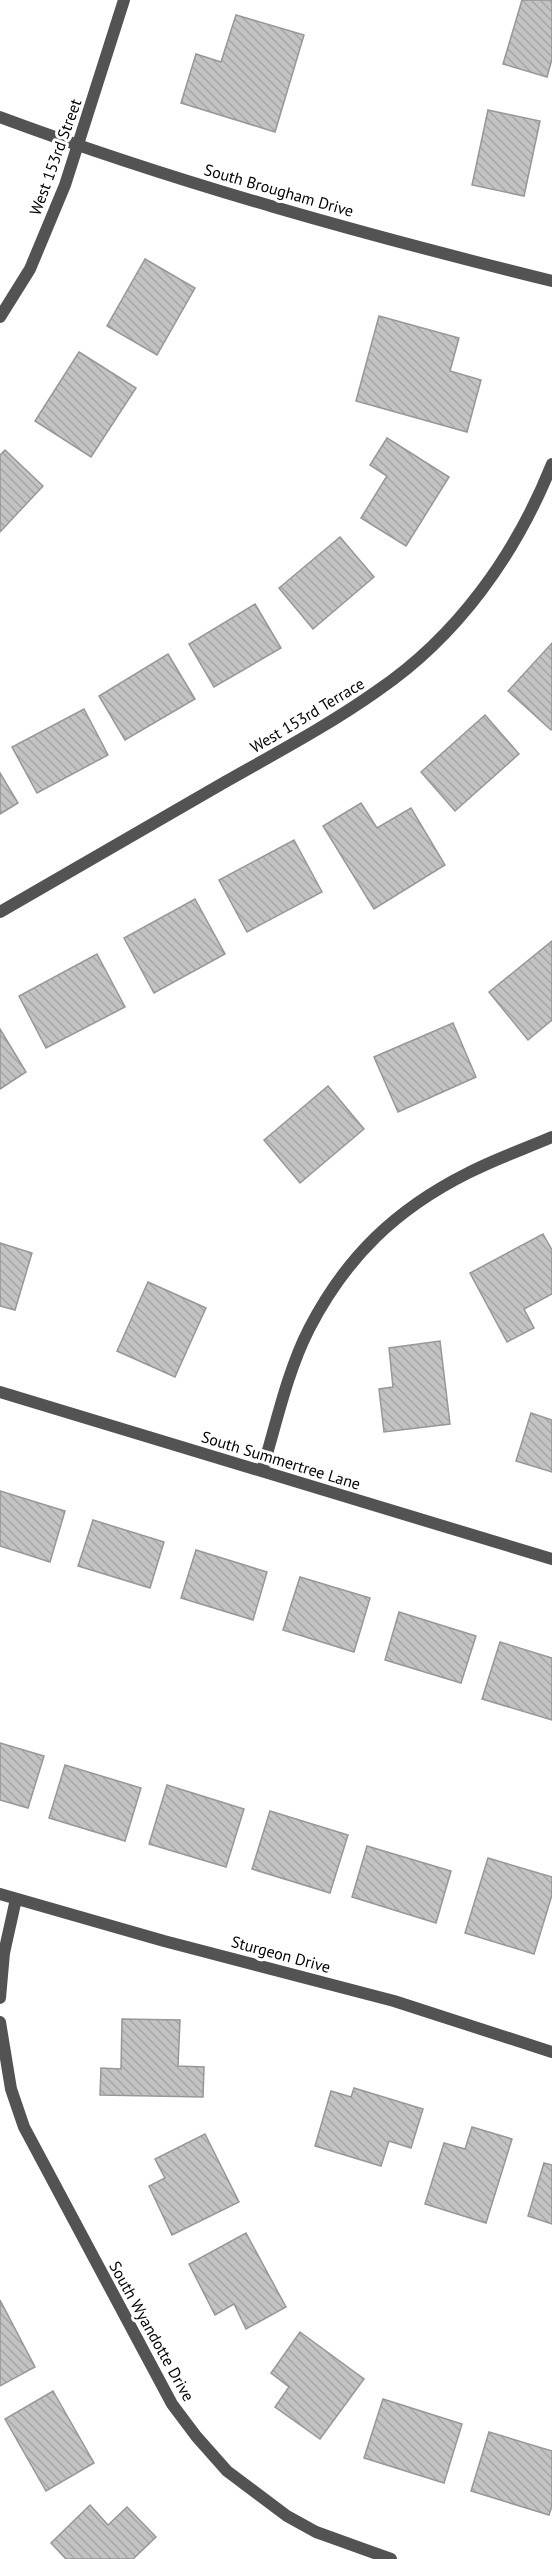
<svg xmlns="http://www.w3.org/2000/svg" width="552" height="2559" viewBox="0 0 552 2559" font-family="'PT Sans',sans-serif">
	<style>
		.building { fill: url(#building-back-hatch); stroke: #979797; stroke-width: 1.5 }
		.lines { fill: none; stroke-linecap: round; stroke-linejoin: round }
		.minor { stroke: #535353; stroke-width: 12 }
		.tertiary { stroke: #535353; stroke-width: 12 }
		.labels { text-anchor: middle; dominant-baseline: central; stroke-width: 6; stroke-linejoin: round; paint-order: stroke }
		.street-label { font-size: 16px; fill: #000; stroke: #fff }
	</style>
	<defs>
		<pattern id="building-back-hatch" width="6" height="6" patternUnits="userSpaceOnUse" patternTransform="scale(1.5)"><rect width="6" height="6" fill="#c3c3c3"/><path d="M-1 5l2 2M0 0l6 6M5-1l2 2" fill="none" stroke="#a6a6a6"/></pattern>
	</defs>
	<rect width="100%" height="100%" fill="#fff"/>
	<g class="building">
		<polygon points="522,0 552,0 552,59 547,77 503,64"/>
		<polygon points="236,15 304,35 275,132 181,103 196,54 221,62"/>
		<polygon points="488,110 540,121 524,196 472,185"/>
		<polygon points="145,259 195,288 157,355 107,326"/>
		<polygon points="379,316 459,338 450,371 481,380 467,432 356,401"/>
		<polygon points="79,352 136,388 91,457 35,421"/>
		<polygon points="387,438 449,477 406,546 361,518 387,476 370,465"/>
		<polygon points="5,450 43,486 0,532 0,455"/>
		<polygon points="340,537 374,577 313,629 279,588"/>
		<polygon points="255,604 281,648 214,687 189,644"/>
		<polygon points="552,643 552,729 551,730 508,691"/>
		<polygon points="168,654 195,699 125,740 99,696"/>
		<polygon points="84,709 108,755 37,793 12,747"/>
		<polygon points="485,715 519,754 455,811 421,772"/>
		<polygon points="0,773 18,803 0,814"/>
		<polygon points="361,803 377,828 411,808 445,865 374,909 323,826"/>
		<polygon points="294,840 322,892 247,932 219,880"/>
		<polygon points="195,899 225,954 154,993 124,938"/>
		<polygon points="552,941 552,1020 528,1040 489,992"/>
		<polygon points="97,954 125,1007 46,1048 19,996"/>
		<polygon points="453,1023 476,1077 398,1112 374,1057"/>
		<polygon points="0,1029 26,1072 0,1089"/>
		<polygon points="328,1086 364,1129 300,1183 264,1140"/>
		<polygon points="543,1234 552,1250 552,1294 524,1309 534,1328 507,1342 470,1273"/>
		<polygon points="0,1243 32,1253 15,1310 0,1306"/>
		<polygon points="148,1282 206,1308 175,1377 117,1351"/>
		<polygon points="440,1341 450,1424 384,1432 379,1389 393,1387 389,1348"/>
		<polygon points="531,1413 552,1420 552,1472 516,1461"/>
		<polygon points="0,1491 65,1511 50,1562 0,1546"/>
		<polygon points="93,1520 164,1542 150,1588 78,1566"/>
		<polygon points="196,1550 267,1572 253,1620 181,1598"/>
		<polygon points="300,1577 370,1598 354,1652 283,1630"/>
		<polygon points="399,1612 476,1636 461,1683 385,1660"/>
		<polygon points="500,1642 552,1658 552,1720 482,1699"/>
		<polygon points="0,1743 44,1756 28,1808 0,1800"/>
		<polygon points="65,1765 141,1788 125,1841 49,1818"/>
		<polygon points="167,1785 244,1809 226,1867 149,1844"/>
		<polygon points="270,1811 348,1835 330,1893 252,1869"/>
		<polygon points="367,1846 451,1871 436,1923 352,1897"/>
		<polygon points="488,1858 552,1877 552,1895 534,1954 465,1933"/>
		<polygon points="122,2019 180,2020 178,2066 204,2067 203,2097 100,2095 101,2068 121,2069"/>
		<polygon points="354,2088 423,2109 411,2148 389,2141 381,2166 315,2146 331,2091 351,2097"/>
		<polygon points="472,2127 512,2139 486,2223 425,2204 444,2143 465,2149"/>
		<polygon points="205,2134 239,2202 172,2235 149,2186 165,2178 155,2159"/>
		<polygon points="544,2163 552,2165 552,2224 528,2216"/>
		<polygon points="246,2233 286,2307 246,2329 234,2304 215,2315 189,2264"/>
		<polygon points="0,2300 35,2367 0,2386"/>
		<polygon points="300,2332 364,2379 320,2439 275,2407 289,2387 271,2373"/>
		<polygon points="53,2391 94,2463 46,2491 5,2419"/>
		<polygon points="383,2399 462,2424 444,2483 364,2458"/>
		<polygon points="489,2432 552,2451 552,2506 549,2515 471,2491"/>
		<polygon points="90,2505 108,2525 127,2507 156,2537 133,2559 66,2559 51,2543"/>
	</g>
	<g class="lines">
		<g class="minor">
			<polyline points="0,317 30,269 65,185 124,0"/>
			<path d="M0 912C75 869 150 826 225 782 276 753 329 725 377 691 458 636 516 554 552 464"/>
			<polyline points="0,1392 552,1559"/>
			<path d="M262 1471C276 1425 287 1372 309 1329 346 1257 396 1209 468 1173 495 1159 524 1149 552 1137"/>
			<polyline points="0,1894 164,1941 394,2001 552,2052"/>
			<polyline points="0,1998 4,1953 16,1899"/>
			<polyline points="0,2022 11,2089 24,2127 172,2404 196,2436 227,2471 287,2516 316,2532 391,2559"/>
		</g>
		<path class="tertiary" d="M0 117C180 184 366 235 552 281"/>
	</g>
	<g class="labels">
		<g class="street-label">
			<text transform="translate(55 157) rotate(-70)">West 153rd Street</text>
			<text transform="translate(279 190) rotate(16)">South Brougham Drive</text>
			<text transform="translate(307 715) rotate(-31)">West 153rd Terrace</text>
			<text transform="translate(281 1460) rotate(17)">South Summertree Lane</text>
			<text transform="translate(281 1954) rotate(15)">Sturgeon Drive</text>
			<text transform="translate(152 2331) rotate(61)">South Wyandotte Drive</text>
		</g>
	</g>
</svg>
